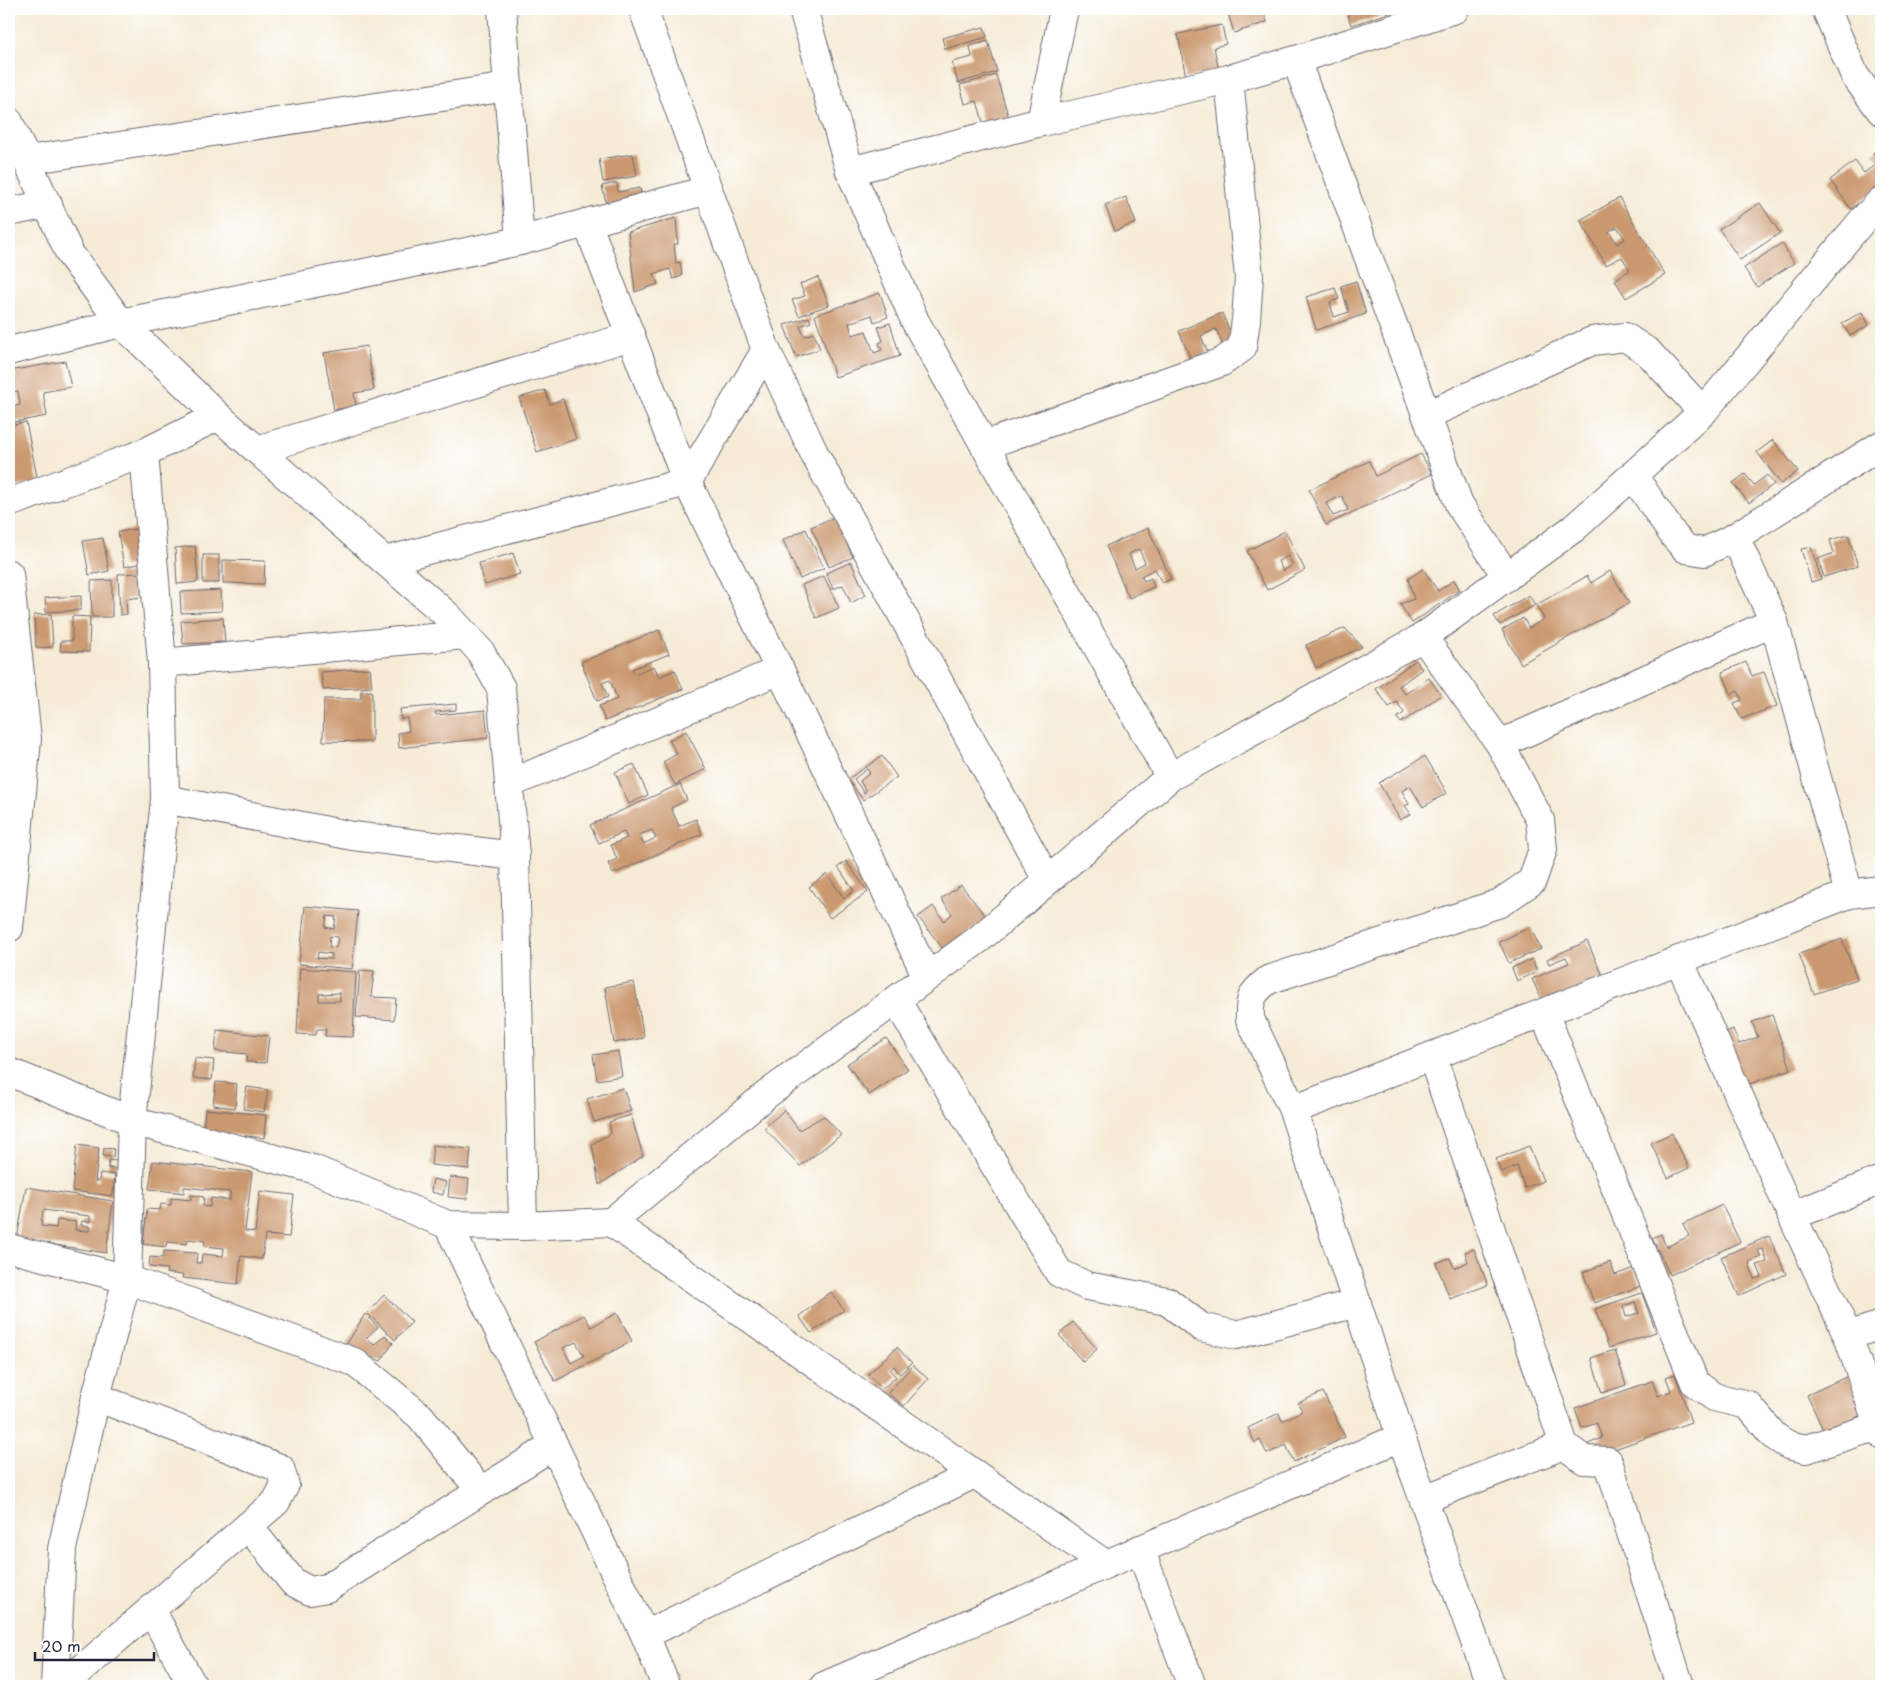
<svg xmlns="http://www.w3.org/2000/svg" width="1890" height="1695" viewBox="0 0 1890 1695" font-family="'Playpen Sans',sans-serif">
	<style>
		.building { fill: #cb996f; fill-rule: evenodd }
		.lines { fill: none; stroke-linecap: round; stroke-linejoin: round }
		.minor-casing { stroke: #6c6871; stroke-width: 30 }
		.minor { stroke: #fff; stroke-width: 28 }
	</style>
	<rect width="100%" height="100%" fill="#fff"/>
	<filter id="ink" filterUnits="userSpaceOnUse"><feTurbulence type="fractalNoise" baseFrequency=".02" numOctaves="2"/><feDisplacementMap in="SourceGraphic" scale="10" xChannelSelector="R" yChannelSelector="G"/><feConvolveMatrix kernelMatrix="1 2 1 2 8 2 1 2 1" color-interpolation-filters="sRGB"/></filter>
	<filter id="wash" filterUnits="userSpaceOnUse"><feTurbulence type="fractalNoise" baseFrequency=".0096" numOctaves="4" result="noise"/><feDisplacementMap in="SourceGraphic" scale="20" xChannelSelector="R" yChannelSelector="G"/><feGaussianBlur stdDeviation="1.12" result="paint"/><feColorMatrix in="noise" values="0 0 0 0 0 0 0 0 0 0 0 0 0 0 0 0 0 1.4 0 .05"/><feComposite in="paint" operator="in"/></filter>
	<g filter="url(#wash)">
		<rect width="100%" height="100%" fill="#f5ebd6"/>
		<g id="blocks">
			<g class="building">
				<polygon points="1243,9 1262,9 1267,22 1234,33 1228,13"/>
				<polygon points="1346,9 1402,9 1351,25"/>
				<polygon points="1222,25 1226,44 1214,47 1219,71 1186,78 1178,34"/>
				<polygon points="984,27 987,37 945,49 942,38"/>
				<polygon points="988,41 997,72 958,83 952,62 972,57 970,46"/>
				<polygon points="996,75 1010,122 985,129 977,101 965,104 960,85"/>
				<polygon points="1881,147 1881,186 1851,209 1830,180 1855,161 1864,173 1880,161 1873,153"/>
				<polygon points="633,154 637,176 603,182 599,159"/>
				<polygon points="617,183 618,192 640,188 643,204 608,211 602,186"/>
				<polygon points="1126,197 1136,223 1115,231 1105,205"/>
				<path d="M1619 198 1665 275 1626 298 1615 280 1630 270 1622 257 1606 265 1580 220ZM1617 227 1625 239 1617 244 1609 231Z"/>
				<polygon points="1760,203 1780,233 1740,260 1719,229"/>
				<polygon points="676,218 678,244 674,244 676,263 680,262 682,276 673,279 670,269 654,274 658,284 635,292 628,232"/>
				<polygon points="1782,243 1794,263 1757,287 1744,268"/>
				<polygon points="818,277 829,305 799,316 792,300 805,296 800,284"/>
				<polygon points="1356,281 1366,314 1316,330 1306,297 1335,288 1339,299 1330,302 1334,317 1349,312 1341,286"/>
				<polygon points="880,293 888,317 874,322 872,315 849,323 852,335 866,331 874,353 882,350 879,343 883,341 878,327 890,323 900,356 835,377 815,315"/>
				<polygon points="1862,312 1869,325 1850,336 1842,323"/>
				<polygon points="1222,313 1234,341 1223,346 1216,329 1201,336 1208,353 1191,360 1179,331"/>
				<polygon points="809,317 811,322 800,326 804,336 814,333 820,349 796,357 784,325"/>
				<polygon points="367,346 374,390 354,393 356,406 334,410 324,353"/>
				<polygon points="65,361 71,387 43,392 47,416 9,423 9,407 20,405 18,391 9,393 9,371"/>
				<polygon points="545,390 550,404 563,399 576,439 537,452 519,398"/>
				<polygon points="26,422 38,482 9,488 9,466 12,465 9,450 9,426"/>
				<polygon points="1773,440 1798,471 1781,484 1757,452"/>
				<path d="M1421 454 1432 474 1326 525 1309 490 1369 461 1376 476ZM1342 496 1348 510 1333 516 1326 503Z"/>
				<polygon points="1745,474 1754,485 1767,475 1774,484 1749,503 1733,483"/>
				<polygon points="835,517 853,557 829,567 811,527"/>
				<path d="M1148 528 1171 579 1162 583 1155 569 1141 576 1144 581 1151 578 1154 587 1129 598 1106 546ZM1139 549 1145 563 1135 568 1129 554Z"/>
				<polygon points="136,529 143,563 124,567 118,532"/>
				<polygon points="806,529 824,568 800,579 783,540"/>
				<path d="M1285 531 1305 570 1267 590 1247 551ZM1288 556 1293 565 1283 571 1278 561Z"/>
				<polygon points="1848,535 1858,566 1824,577 1818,559 1834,553 1830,540"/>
				<polygon points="103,538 109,571 89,575 83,541"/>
				<polygon points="195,546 198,582 177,584 175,548"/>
				<polygon points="1811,547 1821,579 1811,582 1801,549"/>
				<polygon points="513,553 520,574 485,585 479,563"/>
				<rect x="203" y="555" width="16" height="28"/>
				<polygon points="223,560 265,561 264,584 223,583"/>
				<polygon points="851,562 866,595 851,603 843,585 833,589 826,573"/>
				<polygon points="1423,569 1438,591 1454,580 1460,590 1412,623 1400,604 1414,599 1408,579"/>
				<polygon points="1610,571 1629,603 1521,664 1502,630 1523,618 1529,628 1544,619 1536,605 1587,576 1591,583"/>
				<polygon points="142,573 143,597 126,599 127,614 120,615 118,574"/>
				<polygon points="824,576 839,608 816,618 802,585"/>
				<polygon points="112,580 112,617 92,617 91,581"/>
				<polygon points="221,590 222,611 181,613 180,592"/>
				<polygon points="1529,595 1535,605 1500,625 1494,616"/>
				<polygon points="81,596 81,610 46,612 45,598"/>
				<polygon points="51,614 53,647 36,648 34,615"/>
				<polygon points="72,616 90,617 89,652 60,651 61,641 72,641"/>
				<polygon points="223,618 225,642 183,644 181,621"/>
				<polygon points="1345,628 1362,647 1316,668 1306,645"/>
				<polygon points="659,630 669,654 632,669 634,674 654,666 659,677 675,670 683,689 605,721 599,706 617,699 610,680 602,683 608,697 597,701 581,662"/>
				<polygon points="1416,660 1422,669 1399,686 1405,694 1429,678 1441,695 1401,723 1397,718 1404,713 1397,702 1389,707 1376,689"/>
				<polygon points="1746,662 1752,676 1764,672 1777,706 1741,719 1734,703 1742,700 1738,691 1731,694 1722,672"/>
				<polygon points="370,668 372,687 323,690 321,672"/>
				<polygon points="361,691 372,691 372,742 323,741 324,699 361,699"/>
				<polygon points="456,704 456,710 435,712 436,715 485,710 488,738 399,748 398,733 409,731 407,718 401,719 400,709"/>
				<polygon points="686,731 706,769 675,785 663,762 677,754 669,740"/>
				<path d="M882 756 897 777 863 800 848 779ZM867 769 870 773 860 781 866 791 864 793 854 779Z"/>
				<polygon points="1425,756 1447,793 1423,807 1410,786 1402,791 1409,804 1405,806 1411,814 1400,820 1379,783"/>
				<polygon points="634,764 648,795 629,804 615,772"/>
				<path d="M680 784 687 800 671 808 679 826 696 819 702 834 613 874 608 863 617 859 611 845 627 838 624 832 599 843 590 825ZM652 830 656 838 643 844 639 835Z"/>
				<polygon points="846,861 868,892 830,918 809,887 827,874 844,898 854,891 838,867"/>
				<polygon points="961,885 987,918 945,951 918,917 933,906 944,921 952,914 941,899"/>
				<path d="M305 906 358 911 352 969 299 964ZM327 916 336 917 334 929 325 927ZM330 936 338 937 336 948 329 947ZM318 952 332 954V959L317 958Z"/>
				<polygon points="1530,927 1541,949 1509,963 1499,942"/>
				<polygon points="1842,939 1857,979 1814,994 1799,954"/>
				<polygon points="1587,941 1604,978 1544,1005 1532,979 1569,963 1566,957 1549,964 1547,959"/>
				<polygon points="1532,959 1537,972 1517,981 1512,968"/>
				<path d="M300 968 356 972 353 1037 325 1036 326 1029H317L316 1035 297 1034ZM340 993V1001H319V994Z"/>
				<polygon points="360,970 374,971 371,997 396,998 394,1020 356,1017"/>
				<polygon points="634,982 644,1038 614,1043 605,987"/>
				<polygon points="1772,1015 1791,1069 1744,1086 1725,1032 1733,1029 1739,1044 1758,1037 1752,1022"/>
				<polygon points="217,1030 269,1036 266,1063 246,1062 247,1054 215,1051"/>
				<polygon points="886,1038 908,1069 869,1095 847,1064"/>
				<polygon points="618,1051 622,1076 597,1080 593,1055"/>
				<polygon points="195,1058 214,1060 212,1080 193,1078"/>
				<polygon points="216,1082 237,1084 235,1108 213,1105"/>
				<polygon points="247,1087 268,1090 264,1112 243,1109"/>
				<polygon points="623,1088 631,1111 594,1122 587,1099"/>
				<polygon points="205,1109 266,1115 264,1138 203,1131"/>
				<polygon points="784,1110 799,1130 824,1116 841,1135 800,1166 764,1128"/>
				<polygon points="631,1115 643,1156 599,1185 592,1144 611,1133 609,1122"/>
				<polygon points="1672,1133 1689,1168 1668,1178 1651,1143"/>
				<polygon points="77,1145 99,1148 95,1181 99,1181 100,1173 115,1175 113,1196 72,1191"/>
				<polygon points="433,1145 471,1149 469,1169 431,1165"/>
				<polygon points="1529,1146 1543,1181 1525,1188 1517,1166 1501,1172 1496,1159"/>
				<polygon points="104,1148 114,1149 113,1157 103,1156"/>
				<polygon points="109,1160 117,1161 116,1169 108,1168"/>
				<polygon points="153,1161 252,1172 245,1231 255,1232 260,1191 294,1195 289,1237 265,1235 262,1259 241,1256 238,1284 182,1278 183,1275 166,1273 167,1269 149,1267 150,1257 163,1258 164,1251 197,1253 196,1263 201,1263 202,1254 223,1256 224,1248 204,1246 205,1241 188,1239 187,1244 167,1242 166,1247 143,1244 147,1209 160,1210 161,1204 171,1205 171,1198 191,1200 191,1195 204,1197 203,1206 210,1207 211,1198 230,1200 230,1192 184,1187 184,1193 149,1189"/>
				<polygon points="450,1177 469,1179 467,1199 448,1197"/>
				<polygon points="433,1179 446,1182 443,1195 431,1192"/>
				<path d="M26 1187 113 1201 106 1253 17 1239ZM43 1210 90 1216V1222L82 1221 81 1225 89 1226V1231L75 1230 76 1222 57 1220 56 1228 41 1226Z"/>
				<polygon points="1722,1205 1740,1242 1670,1275 1652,1238 1661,1234 1666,1247 1689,1236 1683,1224"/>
				<path d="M1769 1236 1786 1274 1739 1296 1721 1257ZM1763 1249 1767 1262 1757 1265 1762 1277 1754 1279 1749 1262 1761 1257 1758 1250Z"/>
				<polygon points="1474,1249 1488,1285 1450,1299 1436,1263 1450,1258 1454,1268 1468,1262 1465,1252"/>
				<polygon points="1610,1262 1615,1275 1634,1268 1641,1286 1594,1303 1583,1272"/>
				<polygon points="831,1292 844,1310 811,1333 799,1316"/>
				<path d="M1642 1293 1656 1332 1609 1348 1595 1309ZM1635 1302 1639 1313 1626 1317 1623 1306Z"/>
				<polygon points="384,1295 412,1322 395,1340 367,1313"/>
				<path d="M617 1313 632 1341 555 1381 534 1342 584 1315 591 1327ZM576 1342 584 1356 571 1363 563 1348Z"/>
				<polygon points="365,1314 378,1327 366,1338 374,1345 385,1335 393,1343 381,1361 345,1347"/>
				<polygon points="1073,1322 1097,1349 1083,1362 1059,1335"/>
				<polygon points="897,1347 912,1363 900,1374 894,1366 890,1370 896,1377 882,1389 868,1374"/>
				<polygon points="1615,1350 1626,1385 1602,1393 1591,1358"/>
				<polygon points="913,1365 928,1379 904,1406 888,1393"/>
				<polygon points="1675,1374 1691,1422 1592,1457 1588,1444 1602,1438 1597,1423 1582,1428 1575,1408 1652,1381 1658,1396 1671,1391 1666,1377"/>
				<polygon points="1848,1376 1866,1413 1824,1432 1807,1395"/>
				<polygon points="1323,1392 1345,1437 1294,1462 1286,1445 1267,1454 1260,1440 1255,1443 1248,1428 1279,1413 1282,1421 1302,1411 1298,1403"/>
			</g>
		</g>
	</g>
	<g filter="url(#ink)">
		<use href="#blocks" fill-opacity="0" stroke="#6c6871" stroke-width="1"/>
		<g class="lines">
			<defs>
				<g id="minor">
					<polyline points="502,9 520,241"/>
					<polyline points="643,9 766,350 815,455 1047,880"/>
					<polyline points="803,9 850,171 915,321 1170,777"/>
					<polyline points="1826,9 1855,76 1881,111"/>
					<polyline points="1296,60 1459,504 1507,577"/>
					<polyline points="9,122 70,254 121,323 218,416 448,616 480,651 501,688 515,856 523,1226"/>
					<polyline points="1041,122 1064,9"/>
					<polyline points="27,160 508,87"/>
					<polyline points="850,171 1041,122 1229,79 1296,60 1455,9"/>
					<polyline points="9,212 48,204"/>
					<polyline points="587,223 687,482 780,670 927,977"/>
					<polyline points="9,351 121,323 520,241 708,190"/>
					<polyline points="1427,415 1592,341 1625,337 1648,352 1703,412"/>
					<polyline points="985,445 1222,362 1242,348 1246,320 1249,277 1229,79"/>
					<polyline points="257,450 631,336"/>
					<polyline points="1633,475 1674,536 1686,549 1704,552 1735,537 1881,445"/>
					<polyline points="9,503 144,453 218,416"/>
					<polyline points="1735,537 1774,622 1849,894"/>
					<polyline points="385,561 687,482 766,350"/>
					<polyline points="9,574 27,739 9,928"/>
					<path d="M1423 637 1500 744 1540 820 1543 849 1532 881 1500 903 1268 980C1252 993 1249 998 1250 1019L1293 1110 1401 1437 1491 1686"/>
					<polyline points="162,663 465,635"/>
					<polyline points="1500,744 1774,622"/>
					<polyline points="509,784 780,670"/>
					<polyline points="165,799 353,836 515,856"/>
					<polyline points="1679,960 1792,1216 1848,1336 1881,1434"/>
					<polyline points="896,1000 1059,1273 1087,1286 1167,1301 1201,1327 1236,1335 1357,1303"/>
					<polyline points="1544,1013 1695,1383 1714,1397 1748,1405 1774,1436 1788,1445 1806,1449 1878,1426"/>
					<polyline points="1432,1056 1564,1445 1584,1460 1608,1461 1680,1686"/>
					<polyline points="9,1072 132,1121 313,1169 448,1225 523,1226 611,1222 766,1095 979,939 1170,777 1423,637 1574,528 1703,412 1862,221 1881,201"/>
					<polyline points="1293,1110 1849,894 1881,890"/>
					<polyline points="1792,1216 1881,1180"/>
					<polyline points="611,1222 1105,1564"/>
					<polyline points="448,1225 645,1635 666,1686"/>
					<polyline points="9,1248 127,1279 354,1362 420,1416 481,1491"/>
					<polyline points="1848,1336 1881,1325"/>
					<polyline points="1424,1499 1564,1445"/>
					<polyline points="248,1526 293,1582 310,1591 327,1588 554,1445"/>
					<polyline points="1140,1549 1192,1686"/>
					<polyline points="151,1610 193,1686"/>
					<polyline points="645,1635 974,1474"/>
					<polyline points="55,1686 62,1549 96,1397 127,1279 132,1121 165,799 162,663 144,453"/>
					<polyline points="62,1686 276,1502 285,1485 280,1468 96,1397"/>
					<polyline points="824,1686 1401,1437"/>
				</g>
			</defs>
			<use href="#minor" class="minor-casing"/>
			<use href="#minor" class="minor"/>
		</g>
	</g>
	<rect width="1890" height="1695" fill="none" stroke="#fff" stroke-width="30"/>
	<path d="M35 1652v8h119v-8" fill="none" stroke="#22223b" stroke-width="2.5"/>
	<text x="42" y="1652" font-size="15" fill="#22223b" stroke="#ffffff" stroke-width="4" paint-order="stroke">20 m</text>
</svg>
